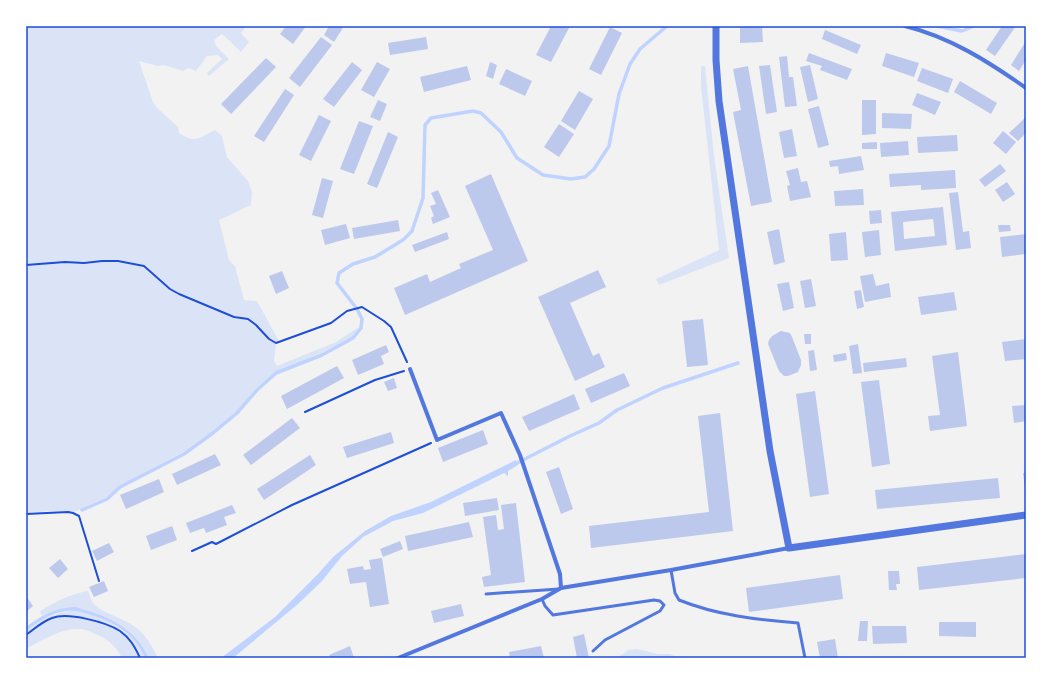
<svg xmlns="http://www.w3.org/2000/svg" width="1052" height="684" viewBox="0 0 1052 684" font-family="'Roboto Serif',serif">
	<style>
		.green { fill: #dbe4f7 }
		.water { fill: #bfd3fe }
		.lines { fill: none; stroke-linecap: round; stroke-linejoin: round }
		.stream { stroke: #bfd3fe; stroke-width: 3.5 }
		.building { fill: #bdc9ec; fill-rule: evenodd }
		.path { stroke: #1d4ed8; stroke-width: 2 }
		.service { stroke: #5277de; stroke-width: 3 }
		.minor { stroke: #5277de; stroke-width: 4 }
		.tertiary { stroke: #5277de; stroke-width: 7 }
		.neatline { fill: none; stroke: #1d4ed8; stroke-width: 1.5 }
	</style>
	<rect width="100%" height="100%" fill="#f2f2f2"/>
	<g class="green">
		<path d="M26 26H243L245 28 241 33 249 42 241 52 222 34 214 40 216 46 229 59 209 76 207 73 222 59 218 55 207 56 196 71 188 68 183 71 164 65 158 66 139 61 153 102 157 108 178 127 179 133C196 144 198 138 215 130L222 136 227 157 248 181 252 192 251 205 219 220 229 260 235 266 244 300 257 301 279 341 276 342 269 339 248 319 234 316 179 294 171 288 145 265 118 260 26 264Z"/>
		<polygon points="701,66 705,66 714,156 729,258 659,285 656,279 719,250 701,87"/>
		<polygon points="102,261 117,262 144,266 170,289 178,295 233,318 248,320 256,326 268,340 276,344 274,361 277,366 336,342 359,327 352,337 337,345 321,353 275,372 255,389 236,412 212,432 183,452 119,486 106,497 74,512 47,511 26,513 26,265"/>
		<path d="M88 591C90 595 91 600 93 603 104 615 126 618 139 630 147 637 153 648 158 658H149C136 633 122 623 96 613 89 611 81 608 75 608 63 607 52 611 42 616L40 611C55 602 70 594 88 591Z"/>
		<path d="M73 610C79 611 85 614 91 615 117 622 134 633 145 658H140C135 647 130 638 120 631 107 621 68 613 52 618 45 619 33 630 26 634V631C41 620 54 613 73 610Z"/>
		<path d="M60 617C83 617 118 623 132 644 135 648 137 653 139 658H122C117 648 110 641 100 636 93 633 86 629 79 629 62 628 40 641 26 649V635L51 618Z"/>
		<polygon points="637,649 658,654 670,654 679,658 617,658 628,650"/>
	</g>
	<g class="water">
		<polygon points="516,460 518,465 508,471 508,476 504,473 423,513 393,521 363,537 342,556 322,581 298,604 233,658 221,658 275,617 318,574 333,557 365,531 391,516 431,502"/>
		<path d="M75 607C109 616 133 626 149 658H145C134 633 117 623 91 615 81 612 72 609 61 612 48 615 37 623 26 631V627C43 615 53 608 75 607Z"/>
	</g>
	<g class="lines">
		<g class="stream">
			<polyline points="937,26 962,31 974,26"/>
			<polyline points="517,463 570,436 599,423 617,410 663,388 738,363"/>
			<polyline points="82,510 107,499 120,487 184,454 213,433 237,413 257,390 276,373 322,355 353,338 361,328 362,319 357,309 337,283 339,273 353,264 375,257 403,240 412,231 423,198 425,125 431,118 473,111 481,113 501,132 517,158 543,175 571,179 585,177 594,169 609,146 619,94 630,64 640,49 667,26"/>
		</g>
	</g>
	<g class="building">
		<polygon points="286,26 306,26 293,44 280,34"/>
		<polygon points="329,26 344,26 334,42 324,35"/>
		<polygon points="551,26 570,26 551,62 536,55"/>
		<polygon points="740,26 762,26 763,42 740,43"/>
		<polygon points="1002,26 1016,26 995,56 986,50"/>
		<polygon points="610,27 622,33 601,75 589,69"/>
		<polygon points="825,30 861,45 857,54 822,39"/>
		<polygon points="321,37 332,45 300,87 289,78"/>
		<polygon points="426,37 428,49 390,55 388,43"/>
		<polygon points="1026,41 1026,60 1019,71 1011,65"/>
		<polygon points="809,53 852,69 847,80 820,70 822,66 806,61"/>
		<polygon points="886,53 919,63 914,77 882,66"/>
		<polygon points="787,56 789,77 793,77 797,106 785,107 779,57"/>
		<polygon points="266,58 276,67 231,114 221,104"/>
		<polygon points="352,62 362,70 334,107 323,99"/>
		<polygon points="377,62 390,69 374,97 361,90"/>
		<polygon points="490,62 497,65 493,79 486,76"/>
		<polygon points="770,65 777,112 766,114 759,66"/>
		<polygon points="810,65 818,99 808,102 800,67"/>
		<polygon points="467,66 471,80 424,92 420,77"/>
		<polygon points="748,66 772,202 751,206 733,112 741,110 733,69"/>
		<polygon points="922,68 953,79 948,93 917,81"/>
		<polygon points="506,69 532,81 525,96 499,84"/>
		<polygon points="960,81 997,103 991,114 954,92"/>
		<polygon points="285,89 294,95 264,142 254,136"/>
		<polygon points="579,91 593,99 575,130 561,121"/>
		<polygon points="917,93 941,102 935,115 912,105"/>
		<polygon points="378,100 387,104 380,121 370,117"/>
		<polygon points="862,100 876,100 876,134 862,135"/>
		<polygon points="819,106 829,145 818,148 808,109"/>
		<polygon points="882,113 912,114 911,129 882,128"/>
		<polygon points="319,115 331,121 311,161 299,155"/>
		<polygon points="1026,117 1026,133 1018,141 1009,133"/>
		<polygon points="359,121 373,126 354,174 340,169"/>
		<polygon points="559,124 574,134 559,157 544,147"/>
		<polygon points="792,129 797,156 784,158 779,132"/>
		<polygon points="1003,131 1016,142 1006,154 993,143"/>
		<polygon points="388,132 398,137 377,188 367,184"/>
		<polygon points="957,135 958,151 918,153 917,137"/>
		<polygon points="908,141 909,155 881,157 880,143"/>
		<polygon points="877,142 877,149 862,149 862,143"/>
		<polygon points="861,156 864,170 839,174 838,166 830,167 829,161"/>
		<polygon points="1000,164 1006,171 985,187 979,180"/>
		<polygon points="798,168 801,182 807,181 811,197 790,201 787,186 790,185 786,171"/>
		<polygon points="955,170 956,188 921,190 921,185 890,187 889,174"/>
		<polygon points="491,174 528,261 405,315 394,288 427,274 430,282 461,268 459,264 493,250 465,186"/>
		<polygon points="322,178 333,181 323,218 312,215"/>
		<polygon points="1007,182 1015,194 1003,202 995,190"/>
		<polygon points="863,189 864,205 835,206 834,191"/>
		<polygon points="438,190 450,217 433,224 431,218 434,216 430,206 436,204 431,193"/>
		<polygon points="958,192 963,232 969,231 971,248 956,250 949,193"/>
		<path d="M943 207 947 245 895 251 891 212ZM933 219 935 236 904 239 903 222Z"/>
		<polygon points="881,210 882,223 870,224 869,211"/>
		<polygon points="398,220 400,231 354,239 352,228"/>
		<polygon points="346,224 350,238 325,245 321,230"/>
		<polygon points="998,225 1010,225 1011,231 999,232"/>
		<polygon points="779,229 785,262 774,265 767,232"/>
		<polygon points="879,230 881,255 865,257 862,232"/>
		<polygon points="447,232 449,239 415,252 412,245"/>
		<polygon points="846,232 848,260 831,261 829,234"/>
		<polygon points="1026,234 1026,254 1002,257 1000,237"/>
		<polygon points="598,270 606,287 570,303 593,356 599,353 605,367 575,381 538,297"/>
		<polygon points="282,271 289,288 276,294 269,276"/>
		<polygon points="873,274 876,286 889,283 891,297 865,302 860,276"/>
		<polygon points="811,279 816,306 805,308 800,281"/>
		<polygon points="789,282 794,308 783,311 777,284"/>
		<polygon points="861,290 864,307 857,309 854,291"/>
		<polygon points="954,292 957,310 921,315 918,297"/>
		<polygon points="703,319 708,365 687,367 682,321"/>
		<polygon points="781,331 790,333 792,337 801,360 801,365 798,372 788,376 784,376 779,371 768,344 769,340 772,336"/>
		<polygon points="804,334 811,334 811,344 805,344"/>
		<polygon points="1026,339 1026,359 1005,361 1002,342"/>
		<polygon points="858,344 862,373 853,374 849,346"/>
		<polygon points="386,345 389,352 381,356 384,364 358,375 352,360"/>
		<polygon points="814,350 817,370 810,371 808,351"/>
		<polygon points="958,352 967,426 930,431 928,416 940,415 932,356"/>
		<polygon points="846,353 847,360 834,362 833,355"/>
		<polygon points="906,358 907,367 864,372 863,363"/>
		<polygon points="337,366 344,378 287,409 281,396"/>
		<polygon points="624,373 630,386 591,403 585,389"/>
		<polygon points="394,378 397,388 388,391 384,382"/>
		<polygon points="879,380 890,464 872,467 861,382"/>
		<polygon points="815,391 829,494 810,497 796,394"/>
		<polygon points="574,394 580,409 529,431 522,417"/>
		<polygon points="1026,405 1026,421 1014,423 1012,406"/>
		<polygon points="720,413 733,531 591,548 589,526 709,512 698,416"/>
		<polygon points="292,418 300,428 251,465 243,455"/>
		<polygon points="483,430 488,444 443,462 438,448"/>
		<polygon points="391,432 394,443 347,458 343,447"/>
		<polygon points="215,454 221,465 177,485 172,474"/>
		<polygon points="310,455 316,465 264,500 257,489"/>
		<polygon points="559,467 573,509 561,514 546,472"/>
		<polygon points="1023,473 1026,473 1026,488 1025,488"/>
		<polygon points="998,478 1000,498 877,509 875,490"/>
		<polygon points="159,479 164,492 126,509 120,495"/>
		<polygon points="497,498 499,510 465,516 463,503"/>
		<polygon points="516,503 525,582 484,587 482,577 491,575 483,517 496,515 498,530 504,529 501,505"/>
		<polygon points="232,505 236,513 224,517 227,525 206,533 204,528 190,533 186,523"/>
		<polygon points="469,522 473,537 408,551 405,536"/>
		<polygon points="172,526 177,540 151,550 146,536"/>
		<polygon points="400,541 403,549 383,557 380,549"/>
		<polygon points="109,543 114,552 97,561 92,551"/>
		<polygon points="1026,554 1026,578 919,590 917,567"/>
		<polygon points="382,558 389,604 370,607 366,582 350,584 347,569 363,566 364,570 371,569 369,560"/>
		<polygon points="60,559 68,569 58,578 49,568"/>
		<polygon points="888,571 899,571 900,584 896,584 897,590 889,590"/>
		<polygon points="840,575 843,599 749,612 746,588"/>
		<polygon points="104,581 108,591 94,597 89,587"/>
		<polygon points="26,596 33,606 26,612"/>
		<polygon points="461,604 464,616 434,623 431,611"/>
		<polygon points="860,621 868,621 867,641 858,641"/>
		<polygon points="939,622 976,622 976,637 939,636"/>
		<polygon points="872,626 906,626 907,643 873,644"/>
		<polygon points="584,634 589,658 577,658 573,637"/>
		<polygon points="835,639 838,658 820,658 817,642"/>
		<polygon points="350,646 354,658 331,658 329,655"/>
		<polygon points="541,646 544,658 510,658 509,652"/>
	</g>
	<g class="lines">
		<g class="path">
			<polyline points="26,265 65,262 84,263 102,261 118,261 144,266 170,289 179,294 234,317 248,319 256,325 269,339 276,343 331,323 347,311 362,307 384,321 391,327 407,362"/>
			<polyline points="305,412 375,380 404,371"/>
			<polyline points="26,514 68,512 73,513 79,516 99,581"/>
			<polyline points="192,551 212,542 216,544 292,505 431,443"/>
			<path d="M26 635C34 629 43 621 52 618 68 612 106 622 120 631 130 638 135 647 140 658"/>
		</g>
		<g class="service">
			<path d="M671 570 675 593 679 600C716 615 758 620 798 623L805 658"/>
			<polyline points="486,594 559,589"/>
			<polyline points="542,599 545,606 553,615 654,600 660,601 664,605 660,611 605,640 593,651"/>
		</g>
		<g class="minor">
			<path d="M905 26C950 37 989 62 1026 88"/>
			<polyline points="410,369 437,440 501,413 520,455 560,574 561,588"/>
			<polyline points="398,658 542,599 561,588 671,570 789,548"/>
		</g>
		<polyline class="tertiary" points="716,26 716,60 719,101 770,451 789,548 1026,515"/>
	</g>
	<rect width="1052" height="684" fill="none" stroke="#ffffff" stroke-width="54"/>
	<rect x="27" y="27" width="998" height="630" class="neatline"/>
</svg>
